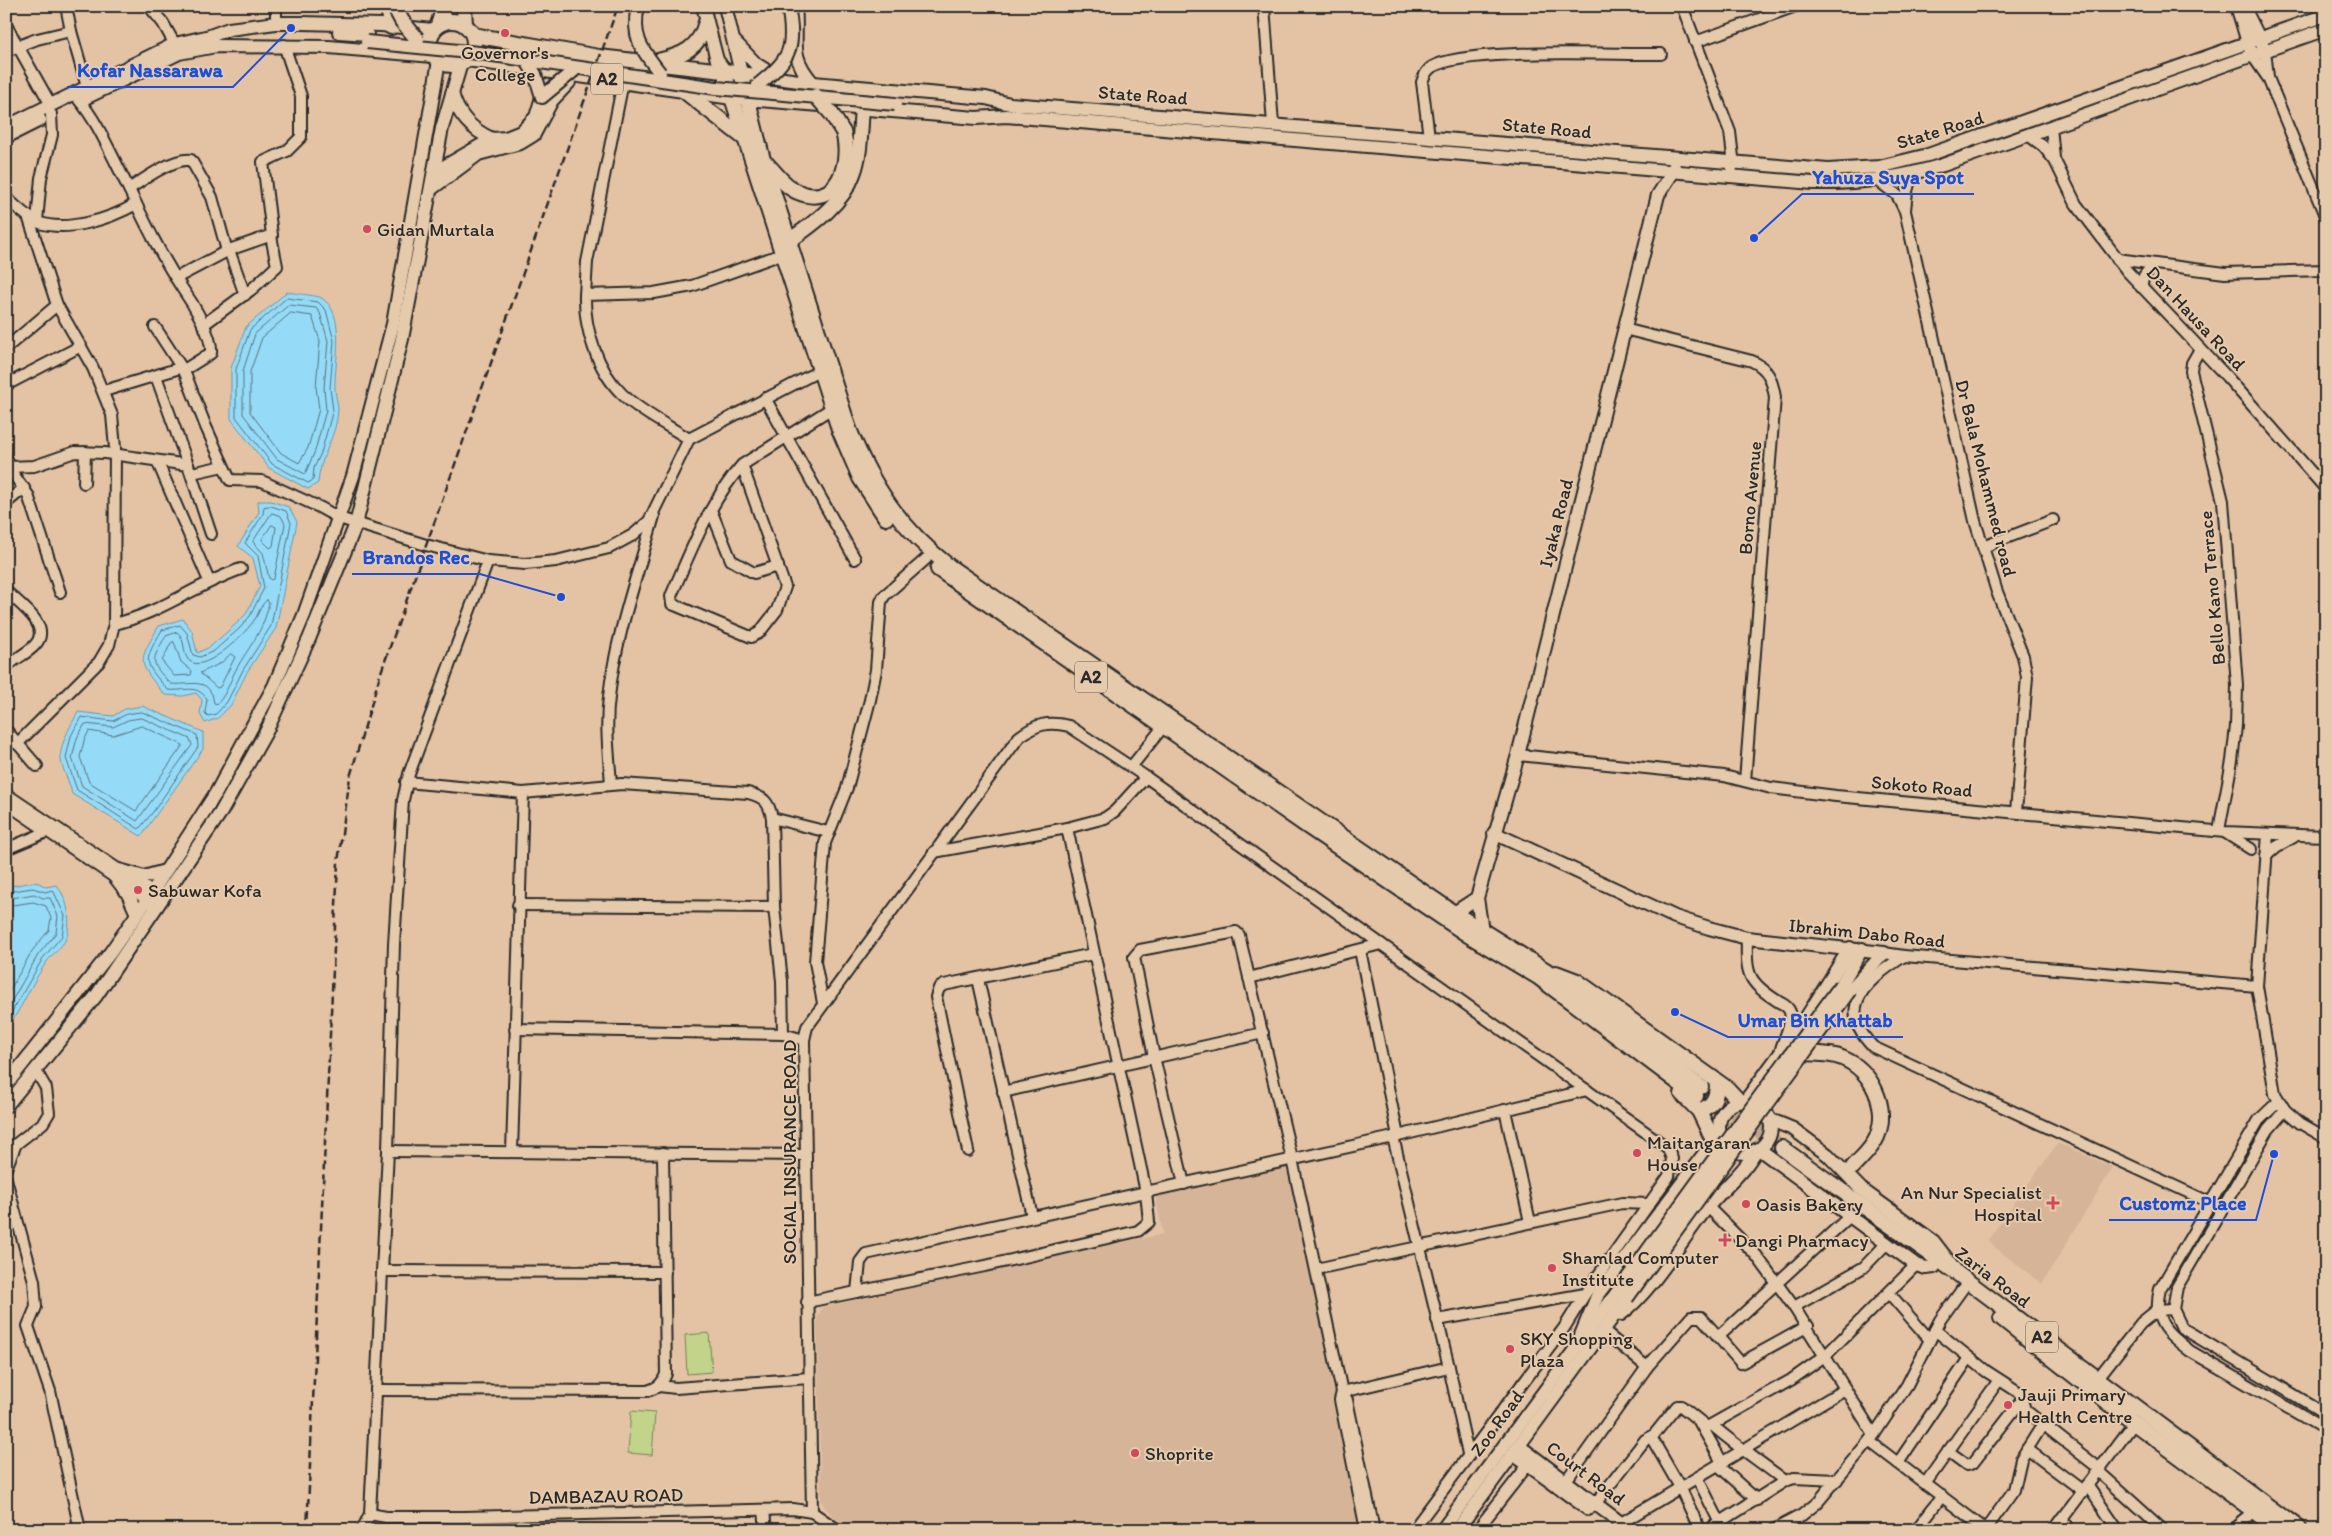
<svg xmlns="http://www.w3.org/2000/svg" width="2332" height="1536" viewBox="0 0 2332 1536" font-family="Itim,sans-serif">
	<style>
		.built { fill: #d6b497 }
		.green { fill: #c1d48a; stroke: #76805a }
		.water { fill: #95dbf7; stroke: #6b95a5 }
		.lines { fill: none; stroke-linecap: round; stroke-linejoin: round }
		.shore { stroke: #55717d; stroke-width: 1 }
		.highway-tunnel { stroke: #bfa58c; stroke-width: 14; stroke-dasharray: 14 7; stroke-linecap: butt }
		.minor-casing { stroke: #2b2b2b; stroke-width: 14 }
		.major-casing { stroke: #2b2b2b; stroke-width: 16 }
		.highway-casing { stroke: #2b2b2b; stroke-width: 18 }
		.minor { stroke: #e5caac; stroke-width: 10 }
		.major { stroke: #e5caac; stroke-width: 12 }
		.highway { stroke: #e5caac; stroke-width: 14 }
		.rail { stroke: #2b2b2b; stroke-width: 2.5; stroke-dasharray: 8 4; stroke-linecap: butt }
		.major-bridge-casing { stroke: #2b2b2b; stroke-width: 16; stroke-linecap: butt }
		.highway-bridge-casing { stroke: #2b2b2b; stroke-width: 18; stroke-linecap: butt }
		.major-bridge { stroke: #e5caac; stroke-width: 12 }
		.highway-bridge { stroke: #e5caac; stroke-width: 14 }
		.poi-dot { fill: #d1495b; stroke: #e5caac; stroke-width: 2 }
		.labels { text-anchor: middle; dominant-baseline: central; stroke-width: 4; stroke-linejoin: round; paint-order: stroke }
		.shield { fill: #e5caac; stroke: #635b52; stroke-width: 1 }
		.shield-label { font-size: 18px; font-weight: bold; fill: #2b2b2b }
		.poi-label { font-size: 19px; fill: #2b2b2b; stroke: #e5caac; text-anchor: start }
		.street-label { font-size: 19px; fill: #2b2b2b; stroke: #e5caac }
		.leader { fill: none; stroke: #1d4ed8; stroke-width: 2 }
		.callout-dot { fill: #1d4ed8; stroke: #e5caac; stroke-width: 2 }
		.callout-label { font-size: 20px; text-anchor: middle; font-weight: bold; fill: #1d4ed8; stroke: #e5caac; stroke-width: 4; stroke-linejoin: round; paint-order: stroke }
	</style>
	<rect width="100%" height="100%" fill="#e4c3a4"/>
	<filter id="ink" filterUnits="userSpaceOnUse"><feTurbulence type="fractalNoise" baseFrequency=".02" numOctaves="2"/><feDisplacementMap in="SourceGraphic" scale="10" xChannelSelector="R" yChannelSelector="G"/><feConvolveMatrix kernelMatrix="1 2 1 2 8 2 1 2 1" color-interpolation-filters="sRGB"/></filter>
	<g filter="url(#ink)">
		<g class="built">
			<polygon points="2058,1143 2113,1167 2042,1284 1987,1241"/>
			<polygon points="1287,1166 1364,1530 852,1530 834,1519 821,1501 817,1318 823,1307 1163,1234 1155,1194"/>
		</g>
		<g class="green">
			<polygon points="709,1333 712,1372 687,1374 685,1335"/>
			<polygon points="631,1411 655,1413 652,1455 628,1453"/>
		</g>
		<g class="water">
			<path d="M287 292C293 293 317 296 320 297 348 313 334 363 335 387 335 395 338 403 338 410 337 436 319 458 318 483L308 489 269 468 231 419V368L246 327Z"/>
			<path d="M258 501H271L289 507 297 522 276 628 247 672 231 705 218 718 205 723 200 714 202 700 196 693 183 696 165 695C137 662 137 663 159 626L183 619 192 631 197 653 210 647 236 624 246 614 260 586 253 558 238 546 259 512Z"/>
			<path d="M142 706 203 732V749L141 836 72 794C70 782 62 769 61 760 58 747 72 723 78 712L113 716 125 709Z"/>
			<path d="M33 882 39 883 46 887 56 885C68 898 71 919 67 936 65 944 54 953 48 960 32 982 22 1008 6 1030V887Z"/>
		</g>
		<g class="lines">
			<g class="shore">
				<polygon points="287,298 318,302 326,310 334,341 330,388 333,410 321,453 314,468 313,480 308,483 272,464 236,417 236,369 250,330"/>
				<polygon points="289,305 316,308 320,313 328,341 324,388 326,410 315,451 305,474 277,459 243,414 243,371 255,334"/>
				<polygon points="291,313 312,316 320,341 316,387 319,409 308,448 299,463 281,453 250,412 250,372 262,338"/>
				<path d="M271 506 286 511 291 523 271 626 243 670 227 702 216 714 208 716 205 713 207 699C196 683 185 692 168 690 143 662 143 662 162 630L180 625 187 633 193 655 200 657 214 651 240 628 250 616 264 588 258 556 245 543 263 514 264 507Z"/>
				<polygon points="272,513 281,516 285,524 274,578 272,580 269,578 263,553 253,542"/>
				<polygon points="272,525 276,527 273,546 270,548 262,540"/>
				<path d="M267 600 269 603C263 632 252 642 238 666 230 679 228 693 217 704L214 703C210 675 190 686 171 684 149 662 151 661 166 636L177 632C187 639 181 656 191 662 207 672 247 632 255 619 259 613 261 604 267 600Z"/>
				<polygon points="174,642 181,662 192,671 191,675 174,676 162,661 171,643"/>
				<polygon points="231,654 235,657 220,687 217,688 200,673 221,663"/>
				<polygon points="142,712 197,735 198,747 153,812 139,829 77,790 66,758 71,736 81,717 113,721 127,714"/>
				<polygon points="142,718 190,739 192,745 137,821 82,786 72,758 77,738 85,724 113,727 128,720"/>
				<polygon points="142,726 183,745 136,811 89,782 80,757 84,741 89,731 113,735"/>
				<polyline points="6,892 33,888 45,892 53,890 65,916 62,936 43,958 6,1022"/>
				<polyline points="6,899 34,894 43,898 50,898 58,916 56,933 38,955 6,1011"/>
				<polyline points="6,906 33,902 46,906 51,918 49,930 32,951 6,997"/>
			</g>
			<g class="highway-tunnel">
				<polyline points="1701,1087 1782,1148"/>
				<polyline points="1696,1096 1734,1123"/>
			</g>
			<defs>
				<g id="minor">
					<polyline points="66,6 71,31 87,87"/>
					<polyline points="149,6 163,23 178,50"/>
					<polyline points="1264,6 1273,124"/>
					<polyline points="1682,6 1730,132 1733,157 1731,176"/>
					<polyline points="276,23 276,6"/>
					<polyline points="6,25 51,105"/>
					<polyline points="1695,42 1796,6"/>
					<polyline points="2265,50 2268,77"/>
					<polyline points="6,51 37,39 71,31"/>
					<polyline points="2252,55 2268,78 2326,218"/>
					<path d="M79 100C95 119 105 141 116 163 137 205 156 248 182 288 192 302 213 336 211 353L184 370"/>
					<polyline points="2051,127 2054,158"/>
					<polyline points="2028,135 2043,146 2055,161 2076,204 2127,271 2227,377 2326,489"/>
					<path d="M1429 137 1422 82C1424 76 1427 70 1432 67 1466 47 1615 55 1661 54"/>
					<polyline points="1877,180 1897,195 1905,211 1975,521 1997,592 2023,656 2027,677 2016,812"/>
					<path d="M129 189C144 179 173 158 191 160L212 197 227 251"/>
					<path d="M6 198C16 206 26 217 37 222 67 233 110 219 136 204"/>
					<polyline points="1905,210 1907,191 1912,174"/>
					<polyline points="37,221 41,178 52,135 51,114"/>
					<polyline points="229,250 245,295"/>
					<polyline points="2117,259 2225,273 2326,270"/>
					<polyline points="176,278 229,250 272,235 263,162 287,151 301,137 301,96 284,45"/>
					<polyline points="2141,287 2144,276 2153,264"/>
					<polyline points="585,295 587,262 623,82"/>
					<polyline points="203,325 252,289 277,266 271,236"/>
					<polyline points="155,327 185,373 206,427 230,480 262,481 319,507 339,518 426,545 488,561 525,564 556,561 609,548 633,535 649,521 689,439 819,371"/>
					<path d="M1624 329 1752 361C1769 369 1772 380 1775 397L1745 781"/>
					<polyline points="6,348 57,305"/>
					<polyline points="2200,349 2192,363 2191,371 2223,501 2237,685 2236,726 2232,761 2219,830"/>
					<polyline points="156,376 188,465"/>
					<polyline points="6,385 81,346"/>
					<polyline points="104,391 180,368"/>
					<polyline points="765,398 855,559"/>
					<path d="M689 439C667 425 641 412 622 394 597 370 584 328 585 295L654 293 692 286 782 254"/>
					<polyline points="6,458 14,475 28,495 60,592"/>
					<polyline points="158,463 209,581"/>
					<path d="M742 465 785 587 777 610 759 633 751 637 677 606 672 604 671 596C691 551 709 502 742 465L832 408"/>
					<polyline points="10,467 34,466 75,452 105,453 188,465 211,534"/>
					<polyline points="192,473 223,466"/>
					<polyline points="84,483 85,452"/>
					<polyline points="6,503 24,488"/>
					<polyline points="711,510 731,560 754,573 778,566"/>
					<polyline points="1983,547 2053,520"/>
					<path d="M6 591C18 603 53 626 35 645 27 654 15 658 6 667"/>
					<path d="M114 624C159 614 197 584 241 569"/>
					<polyline points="6,730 37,766"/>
					<polyline points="17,744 99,662 109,645 114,624 115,448 112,415 93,368 57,305 28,216"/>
					<polyline points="1518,755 1724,776 1771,788 1836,796 2225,832 2326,836"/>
					<polyline points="1131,767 1163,727"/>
					<path d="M406 782 523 793 622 784 748 793C764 797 769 802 772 818L774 907 782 981 783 1034"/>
					<path d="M611 784C609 755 605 726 609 697 615 638 638 573 654 516"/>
					<polyline points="6,794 158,896"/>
					<polyline points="6,803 152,903"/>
					<polyline points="772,818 828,832"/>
					<polyline points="2226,833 2251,849"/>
					<polyline points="2268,834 2257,986 2275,1094 2285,1110 2300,1123 2326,1138"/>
					<polyline points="6,849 49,831"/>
					<polyline points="934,852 1067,828 1105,818 1115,811 1146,777"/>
					<polyline points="2266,856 2276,847 2294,837"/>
					<polyline points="518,905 774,907"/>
					<path d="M1747 938C1746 974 1747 982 1779 1002 1783 1004 1788 1006 1790 1012 1793 1022 1784 1038 1781 1049"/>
					<polyline points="1360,950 1398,1136"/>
					<polyline points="1884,953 1904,956 2257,986"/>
					<path d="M1904 956C1869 979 1833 1006 1873 1047L2222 1208"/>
					<polyline points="1249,978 1381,944"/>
					<polyline points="978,979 1032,1216"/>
					<polyline points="823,1003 815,962 825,843 847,788 870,700 876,670 881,602 884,596 926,559"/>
					<polyline points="515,1029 783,1034 804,1040"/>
					<polyline points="1003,1092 1263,1033"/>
					<path d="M2278 1102 2259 1120 2160 1289C2152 1321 2166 1332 2190 1351L2326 1430"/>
					<polyline points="1505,1110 1530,1222"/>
					<polyline points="2285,1110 2268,1130 2177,1287 2173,1309 2182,1328 2326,1414"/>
					<polyline points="1393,1137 1449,1367 1468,1454"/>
					<polyline points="388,1151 805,1155"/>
					<polyline points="968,1151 936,997 939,988 944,985 1093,954"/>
					<polyline points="512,1152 523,793"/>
					<polyline points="6,1168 16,1144 43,1123 49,1113 46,1088 36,1071"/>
					<polyline points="6,1179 34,1281 36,1307 28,1326 50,1391 80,1530"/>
					<polyline points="1184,1184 1154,1057 1134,957 1140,950 1236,932 1239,935 1292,1159 1342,1392 1340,1400 1366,1530"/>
					<polyline points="1708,1207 1756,1255 1794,1307 1874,1435"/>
					<polyline points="1316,1269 1622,1203 1649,1204"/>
					<polyline points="382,1271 665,1272"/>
					<polyline points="857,1292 860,1262 866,1254 1398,1136 1587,1090"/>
					<polyline points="1889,1293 1930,1340"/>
					<polyline points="807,1302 985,1266 1138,1231 1149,1222 1146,1192 1067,828"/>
					<polyline points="1794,1307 1864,1267 1887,1243"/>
					<polyline points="1437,1320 1585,1294"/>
					<polyline points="1935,1330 1986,1371 2020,1393 2025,1410 2100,1469"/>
					<polyline points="1603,1331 1647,1367"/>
					<polyline points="1718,1337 1849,1217"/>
					<polyline points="2097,1379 2141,1323 2157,1310 2173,1309"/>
					<polyline points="659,1386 676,1388 809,1378"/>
					<path d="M376 1390 647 1391C658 1388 662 1384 666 1374L663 1153"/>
					<polyline points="1342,1392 1347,1400 1374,1530"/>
					<polyline points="1342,1392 1449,1367"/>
					<polyline points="1700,1423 1723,1464"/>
					<path d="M1712 1425C1736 1446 1761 1462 1785 1481"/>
					<polyline points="1651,1437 1681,1489 1700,1530"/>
					<polyline points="1869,1441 1986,1530"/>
					<polyline points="2027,1449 2083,1491"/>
					<polyline points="1948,1451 1967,1465 1973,1463 2022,1400"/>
					<polyline points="1898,1463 1969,1358"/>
					<polyline points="1719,1466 1757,1500"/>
					<polyline points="2098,1471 2163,1530"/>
					<polyline points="1698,1479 1720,1523"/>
					<polyline points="1565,1482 1647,1367 1691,1317 1701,1317 1741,1363 1808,1326"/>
					<polyline points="1925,1484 1999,1380"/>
					<polyline points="2087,1485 2118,1530"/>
					<polyline points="1595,1504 1645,1440 1653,1436 1677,1406 1681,1406 1707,1427 1791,1380 1826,1355 1916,1265"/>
					<polyline points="764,1510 766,1530"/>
					<path d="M812 1512 804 1040 807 1027 1019 737C1036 724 1048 721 1069 726L1146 777 1668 1148 1672 1159 1669 1176 1585 1294 1564 1328 1413 1530"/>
					<polyline points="370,1514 386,1517 464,1517 793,1509 812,1512 838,1530"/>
					<polyline points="2062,1519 2069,1530"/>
					<polyline points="1621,1523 1845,1389"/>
					<polyline points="1986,1529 2014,1490 2021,1459 2043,1424"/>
					<polyline points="362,1530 370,1514 388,1151 394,944 403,800 409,774 488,561"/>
					<polyline points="1477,1530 1528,1465"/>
					<polyline points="1708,1530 1785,1481 1794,1478 1837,1480"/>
					<polyline points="1773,1530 1802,1515 1817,1503 1874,1435 1907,1385 1940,1320 1963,1288"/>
					<polyline points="1916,1530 1942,1496"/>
					<polyline points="2054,1530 2134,1423"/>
					<polyline points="2233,1530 2255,1512"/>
				</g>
				<g id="major">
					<polyline points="703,6 717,60 725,71"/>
					<polyline points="725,6 741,73 813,83 986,98 1010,104 1828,170 1879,167 1928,155 2326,15"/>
					<path d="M795 6C799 41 787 54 813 83"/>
					<polyline points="2237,6 2250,49"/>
					<polyline points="2243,6 2263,46"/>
					<polyline points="339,32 367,34"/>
					<polyline points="735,42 756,64 772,74"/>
					<path d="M452 93C457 114 472 130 492 139"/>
					<polyline points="87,97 179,53 216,46 329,47 433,56"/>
					<path d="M746 99 976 118 1006 116 1813 183C1858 184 1900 178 1943 165L2326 29"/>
					<polyline points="6,127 175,44 210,36 229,29 276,23 302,23 381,25 433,30"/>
					<polyline points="6,137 40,120"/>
					<polyline points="435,172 492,139 506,138 521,132 536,117 542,97"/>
					<polyline points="1494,833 1675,917 1709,928 1747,938 1884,953"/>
					<polyline points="119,870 144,877 165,871"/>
					<polyline points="115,877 128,894 137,914"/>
					<polyline points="1454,913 1477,898"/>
					<polyline points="1482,931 1477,898 1518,755 1658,195 1673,172 1674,167"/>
					<polyline points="1841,985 1862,949"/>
					<polyline points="1850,990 1884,953"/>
					<polyline points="6,1085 110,953 147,900 216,793 274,686 304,615 353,476 393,324 439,61"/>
					<polyline points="1746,1100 1804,1021 1850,948"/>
					<circle cx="1745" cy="1127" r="26"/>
					<polyline points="6,1106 96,996 221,812 267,730 309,639 356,524 402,339 442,128 461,63"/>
					<polyline points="1771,1120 1793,1129 1828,1155 1861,1189 1933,1241 1957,1272"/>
					<polyline points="1759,1149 1916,1265 1926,1268 1934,1267"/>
					<path d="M1621 1314C1651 1292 1682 1239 1706 1209 1722 1189 1744 1173 1756 1150"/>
					<polyline points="1581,1335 1598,1294 1719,1134"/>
					<polyline points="1519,1446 1630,1530"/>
					<polyline points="1513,1454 1588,1509"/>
					<polyline points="1442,1530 1618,1291"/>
					<polyline points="1457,1530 1627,1298"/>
				</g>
				<g id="highway">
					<polyline points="388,6 391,27"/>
					<polyline points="464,6 465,25"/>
					<circle cx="452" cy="43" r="22"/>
					<polyline points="438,25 444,6"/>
					<path d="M473 35 599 57 741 73 763 160 849 429C873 487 900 528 950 567L1454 913 1547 971 1701 1087"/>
					<polyline points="467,59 739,98"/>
					<path d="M658 61C683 55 699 49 706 22"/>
					<polyline points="726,79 839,429 860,478 886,518"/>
					<polyline points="684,91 744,138"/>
					<path d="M767 164C776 173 785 187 798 192 838 209 852 162 843 132"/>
					<polyline points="432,187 478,153 520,142 533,134 551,100 568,82"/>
					<path d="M789 241C813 224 843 203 853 174 861 153 860 130 862 108"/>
					<polyline points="938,569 1304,824 1468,935 1538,977 1696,1096"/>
					<polyline points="1556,973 1577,981 1728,1089 1739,1101"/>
					<path d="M1804 1053C1816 1054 1831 1053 1842 1058 1872 1070 1889 1107 1877 1137 1872 1149 1861 1158 1853 1167"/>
					<polyline points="1682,1094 1699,1111 1714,1142"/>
					<path d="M1699 1111C1714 1105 1717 1097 1717 1082"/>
					<polyline points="1782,1148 1958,1274 2300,1530"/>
					<polyline points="2001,1318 2134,1423 2279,1530"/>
				</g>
			</defs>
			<use href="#minor" class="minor-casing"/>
			<use href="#major" class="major-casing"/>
			<use href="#highway" class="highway-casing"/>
			<use href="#minor" class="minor"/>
			<use href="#major" class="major"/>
			<use href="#highway" class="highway"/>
			<polyline class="rail" points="307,1530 338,862 350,777 380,675 618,6"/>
			<defs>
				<g id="major-bridge">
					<path d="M638 6C631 37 642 50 660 73"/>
					<polyline points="367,42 479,53 716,88 895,104"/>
					<polyline points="526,60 535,74 542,97 577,68"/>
					<path d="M758 85C790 59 796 49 788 6"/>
					<polyline points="1618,1291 1841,985"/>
					<polyline points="1627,1298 1850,990"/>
				</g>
				<g id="highway-bridge">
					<polyline points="394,6 402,21 417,39"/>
					<polyline points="816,96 831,113 843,132"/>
				</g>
			</defs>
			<use href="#major-bridge" class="major-bridge-casing"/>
			<use href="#highway-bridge" class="highway-bridge-casing"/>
			<use href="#major-bridge" class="major-bridge"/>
			<use href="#highway-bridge" class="highway-bridge"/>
		</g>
	</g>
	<g class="poi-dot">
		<circle cx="505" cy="33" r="5"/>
		<circle cx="367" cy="229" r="5"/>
		<circle cx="138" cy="890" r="5"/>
		<circle cx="1637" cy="1153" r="5"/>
		<path d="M2050.5 1195.5h5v5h5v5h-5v5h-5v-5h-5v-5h5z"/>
		<circle cx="1746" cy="1204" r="5"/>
		<path d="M1722.5 1232.5h5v5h5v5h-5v5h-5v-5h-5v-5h5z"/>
		<circle cx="1552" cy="1268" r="5"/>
		<circle cx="1510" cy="1349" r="5"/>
		<circle cx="2008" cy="1405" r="5"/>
		<circle cx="1135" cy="1453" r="5"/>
	</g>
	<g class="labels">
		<g class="shield">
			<rect x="591" y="63.5" width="32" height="31" rx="4"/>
			<rect x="1075" y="661.5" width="32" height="31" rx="4"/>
			<rect x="2026" y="1321.5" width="32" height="31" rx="4"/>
		</g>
		<g class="shield-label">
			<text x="607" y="79">A2</text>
			<text x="1091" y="677">A2</text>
			<text x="2042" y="1337">A2</text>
		</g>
		<g class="poi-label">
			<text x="505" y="52" text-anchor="middle">Governor's<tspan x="505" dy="22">College</tspan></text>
			<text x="377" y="229">Gidan Murtala</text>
			<text x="148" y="890">Sabuwar Kofa</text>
			<text x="1647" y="1142">Maitangaran<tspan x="1647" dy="22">House</tspan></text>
			<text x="2042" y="1192" text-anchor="end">An Nur Specialist<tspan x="2042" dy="22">Hospital</tspan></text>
			<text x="1756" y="1204">Oasis Bakery</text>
			<text x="1735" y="1240">Dangi Pharmacy</text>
			<text x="1562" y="1257">Shamlad Computer<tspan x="1562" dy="22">Institute</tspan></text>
			<text x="1520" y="1338">SKY Shopping<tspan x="1520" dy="22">Plaza</tspan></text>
			<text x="2018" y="1394">Jauji Primary<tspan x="2018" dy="22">Health Centre</tspan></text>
			<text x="1145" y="1453">Shoprite</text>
		</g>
		<g class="street-label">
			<text transform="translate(1143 95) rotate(4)">State Road</text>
			<text transform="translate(1547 128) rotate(5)">State Road</text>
			<text transform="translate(1940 130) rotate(-17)">State Road</text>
			<text transform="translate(2196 318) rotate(47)">Dan Hausa Road</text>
			<text transform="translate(1986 478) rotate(76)">Dr Bala Mohammed road</text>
			<text transform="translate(1750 498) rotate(-85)">Borno Avenue</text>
			<text transform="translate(1556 523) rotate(-76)">Iyaka Road</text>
			<text transform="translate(2212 588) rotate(-95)">Bello Kano Terrace</text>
			<text transform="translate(1922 786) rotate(5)">Sokoto Road</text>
			<text transform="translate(1867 933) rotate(6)">Ibrahim Dabo Road</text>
			<text transform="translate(789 1152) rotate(-90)">SOCIAL INSURANCE ROAD</text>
			<text transform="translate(1993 1277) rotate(37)">Zaria Road</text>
			<text transform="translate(1497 1423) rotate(-54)">Zoo Road</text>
			<text transform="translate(1586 1473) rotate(37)">Court Road</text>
			<text transform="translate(606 1496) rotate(-1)">DAMBAZAU ROAD</text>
		</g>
	</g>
	<path class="leader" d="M291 28L233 87H67M1754 238L1802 194H1974M561 597L480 574H352M1675 1012L1728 1037H1903M2274 1154L2256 1220H2109"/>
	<g class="callout-dot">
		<circle cx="291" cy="28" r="5"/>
		<circle cx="1754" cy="238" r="5"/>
		<circle cx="561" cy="597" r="5"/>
		<circle cx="1675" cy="1012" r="5"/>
		<circle cx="2274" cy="1154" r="5"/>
	</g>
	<g class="callout-label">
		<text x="150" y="77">Kofar Nassarawa</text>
		<text x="1888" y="184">Yahuza Suya Spot</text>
		<text x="416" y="564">Brandos Rec</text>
		<text x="1815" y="1027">Umar Bin Khattab</text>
		<text x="2183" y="1210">Customz Place</text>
	</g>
	<rect width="2332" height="1536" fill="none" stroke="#e5caac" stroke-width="25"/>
	<rect x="12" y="12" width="2307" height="1511" fill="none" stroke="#2b2b2b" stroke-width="2" filter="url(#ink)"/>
</svg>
